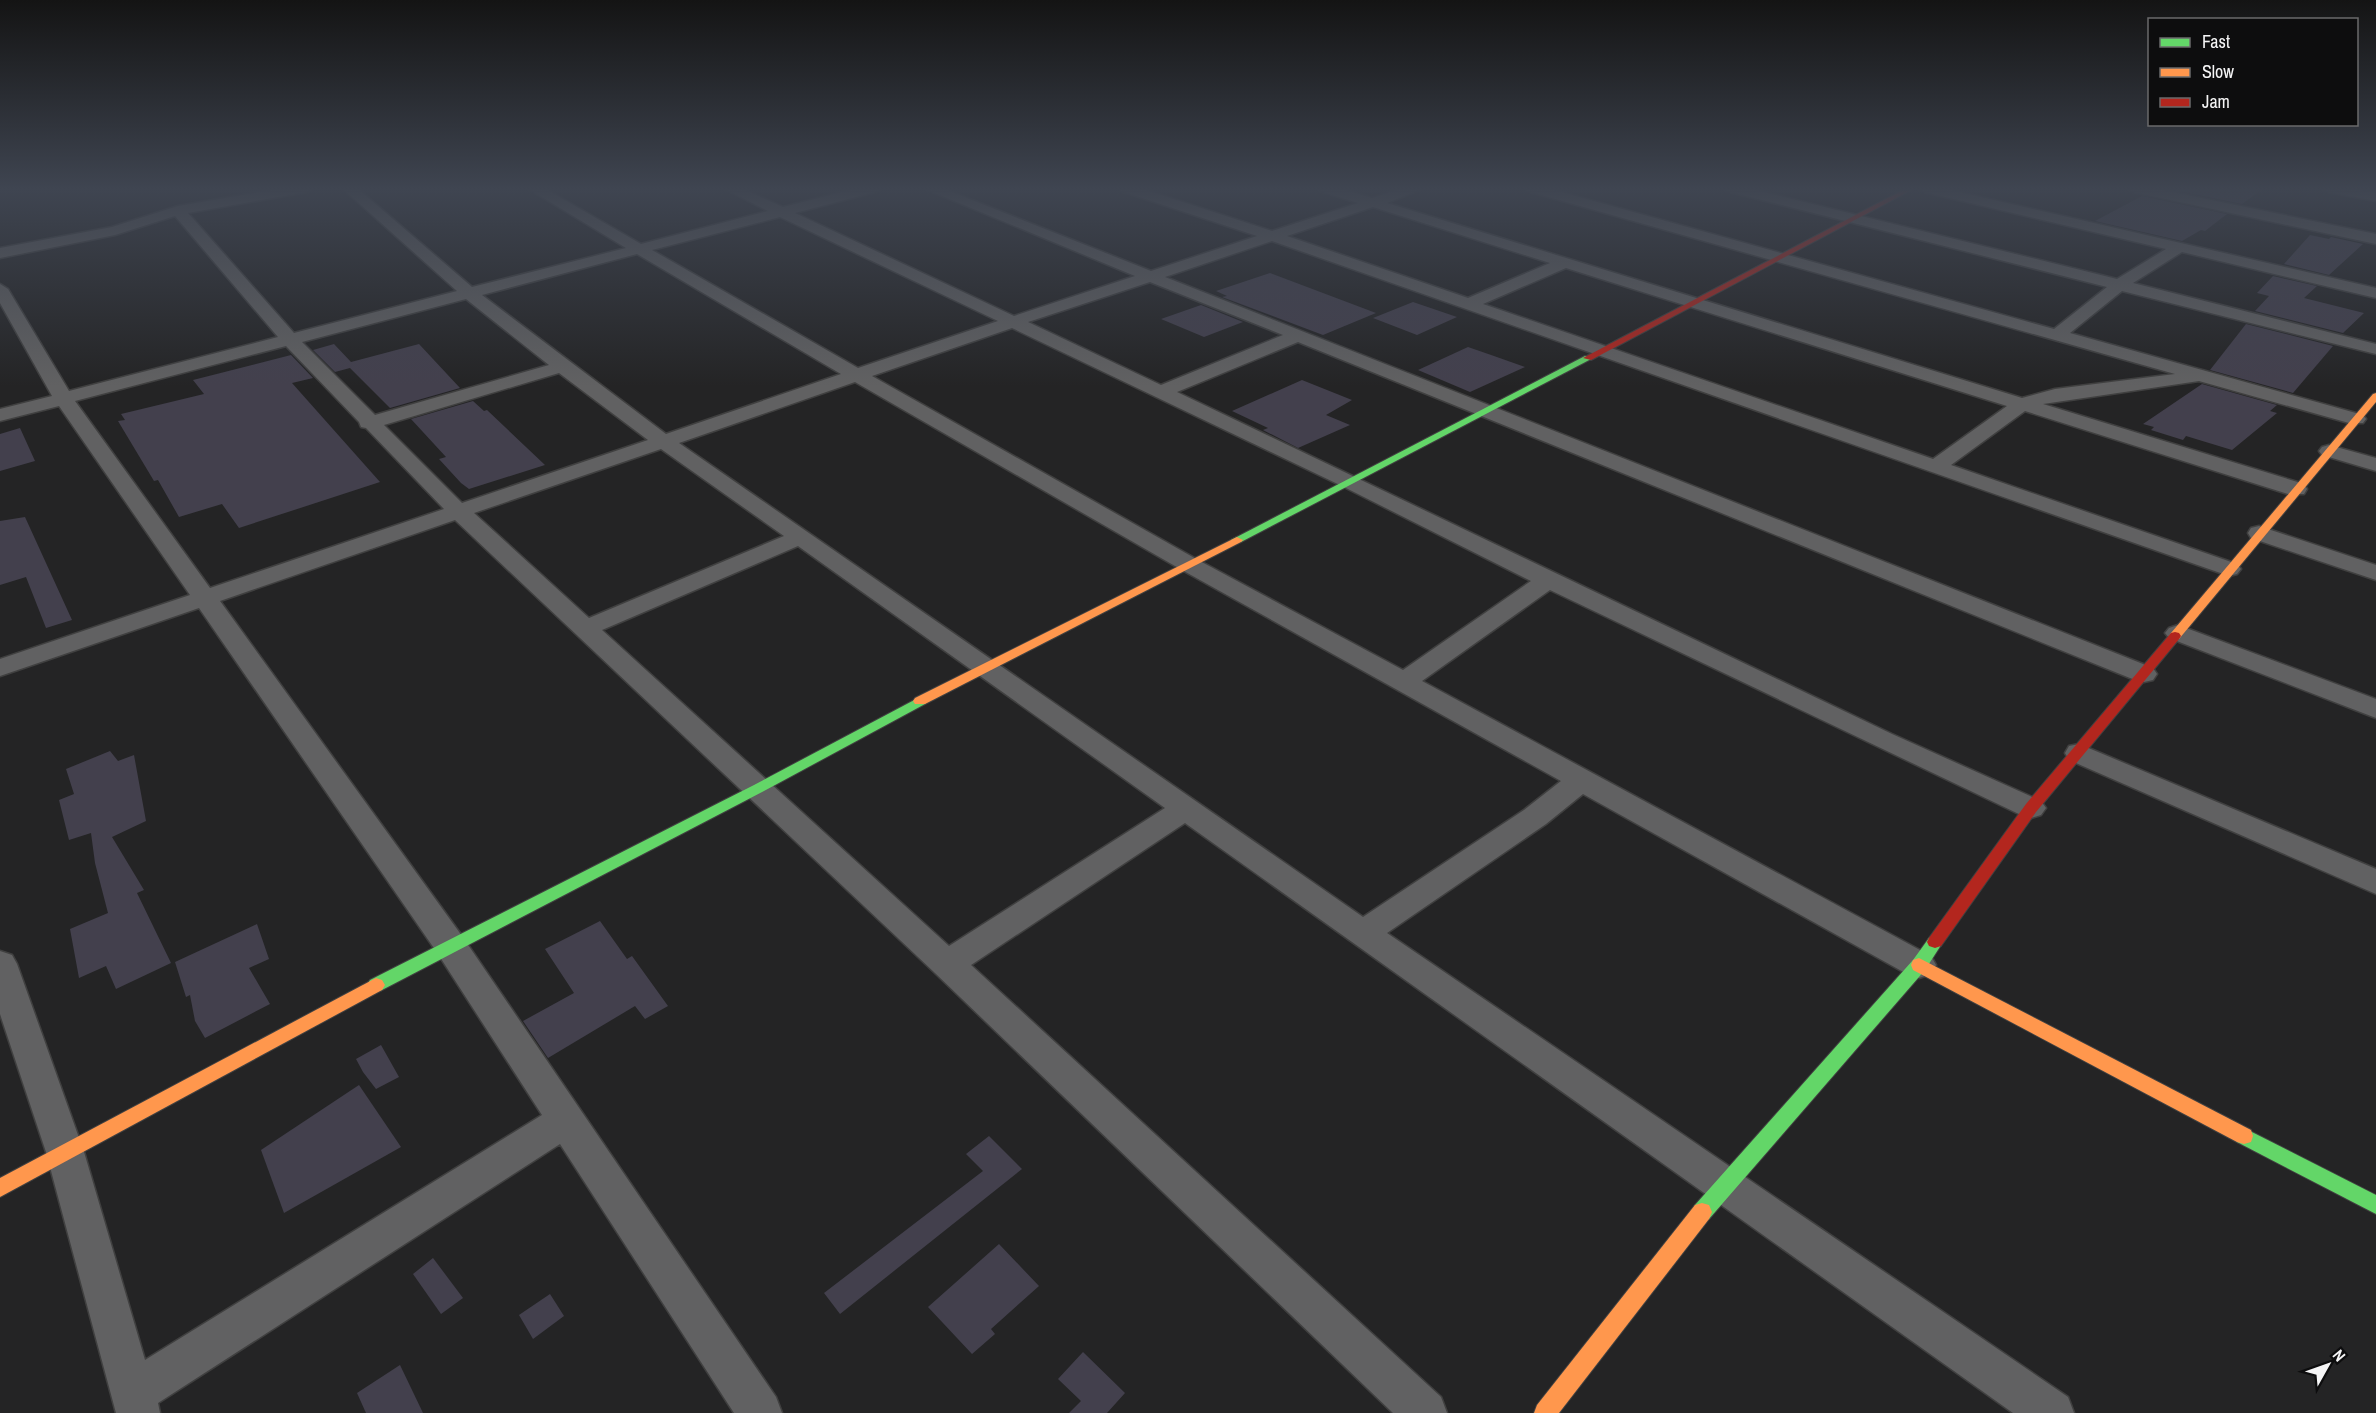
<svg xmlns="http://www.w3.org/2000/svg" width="2376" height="1413" viewBox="0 0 2376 1413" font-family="'Archivo Narrow',sans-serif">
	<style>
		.building { fill: #43404d }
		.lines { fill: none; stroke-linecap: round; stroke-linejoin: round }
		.street-casing { stroke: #404040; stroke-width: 3 }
		.fast-casing { stroke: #404040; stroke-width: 2 }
		.slow-casing { stroke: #404040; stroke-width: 2 }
		.jam-casing { stroke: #404040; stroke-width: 2 }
		.street { fill: #616162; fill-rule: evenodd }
		.fast { fill: #63d668; fill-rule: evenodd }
		.slow { fill: #ff974d; fill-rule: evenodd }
		.jam { fill: #b3261e; fill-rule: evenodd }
	</style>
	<rect width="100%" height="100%" fill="#242425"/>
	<g class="building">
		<polygon points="2164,188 2264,188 2242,204"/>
		<polygon points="2142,196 2227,214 2205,231 2201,230 2182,241 2095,221"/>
		<polygon points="2310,235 2329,239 2331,237 2363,244 2329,275 2284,264"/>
		<polygon points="1270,273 1376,313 1323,335 1222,297 1227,296 1216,291"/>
		<polygon points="2273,276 2317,286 2304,298 2364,313 2343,333 2255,311 2269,296 2257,293"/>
		<polygon points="1413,302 1457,317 1417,335 1373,318"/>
		<polygon points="1201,305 1243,322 1204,337 1161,319"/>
		<polygon points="2246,324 2333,346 2293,393 2210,370"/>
		<polygon points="334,344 351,362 419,344 460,388 390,408 350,368 335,372 313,350"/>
		<polygon points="1468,347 1494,356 1525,367 1470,392 1418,370"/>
		<polygon points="291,355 313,378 292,383 380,482 239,528 222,504 179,517 158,480 154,481 118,421 125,420 121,414 204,394 193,380"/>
		<polygon points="1302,380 1352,400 1326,415 1350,425 1298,448 1263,430 1268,428 1232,411"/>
		<polygon points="2202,384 2277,405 2270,411 2277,413 2232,450 2186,436 2183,440 2151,430 2154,427 2143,424"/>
		<polygon points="473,401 484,411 487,410 545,465 469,489 461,483 439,459 446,457 411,419"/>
		<polygon points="20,428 35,461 0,471 0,434"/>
		<polygon points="25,517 72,620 46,628 26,577 0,585 0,521"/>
		<polygon points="110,751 118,761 134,755 146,821 112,837 144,890 137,893 171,963 116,989 106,966 79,978 70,929 108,913 95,863 91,833 69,840 59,800 74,794 66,769"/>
		<polygon points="600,921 627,959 632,956 668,1006 645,1019 635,1006 548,1058 523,1021 574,993 545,949"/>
		<polygon points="257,924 269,959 249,968 270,1004 205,1038 195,1021 190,995 186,997 175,962"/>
		<polygon points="381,1045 399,1077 376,1089 363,1072 356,1059"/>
		<polygon points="359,1085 401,1147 284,1213 261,1150"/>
		<polygon points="989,1136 1022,1169 840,1314 824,1293 983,1171 966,1154"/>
		<polygon points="999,1244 1039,1286 991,1329 995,1334 972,1354 928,1307"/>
		<polygon points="433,1258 463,1298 441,1314 413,1274"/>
		<polygon points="550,1294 564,1316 533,1339 519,1315"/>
		<polygon points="1083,1352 1125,1393 1107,1413 1069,1413 1081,1401 1058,1379"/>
		<polygon points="400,1365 423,1413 366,1413 357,1393"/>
	</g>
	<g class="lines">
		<defs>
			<g id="street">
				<path d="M283 188H314L307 192 188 213 294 333 457 291 342 188H357L472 287 626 248 527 188H544L641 244 768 211 723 188H741L783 207 858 188H881L879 191 795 213 1014 316 1135 276 923 188H942L1151 271 1257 236 1121 191 1119 188H1140L1272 231 1358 203 1320 191 1318 188H1339L1372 198 1403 188H1424L1387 203 2022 398 2055 389 2175 374 1527 191 1525 188H1547L2054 329 2107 287 1726 191 1724 188H1747L2117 279 2166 249 1924 192 1917 188H1942L2376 288V298L2182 252 2133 283 2376 344V354L2122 291 2070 333 2363 415 2366 419 2363 423H2349L2199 381 2043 404 2304 484 2307 489 2304 494H2288L2025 411 1951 465 2237 564 2241 569 2237 574 2229 576 1272 241 1165 277 2153 668 2157 674 2153 680 2144 682 2135 680 1298 342 1177 392 1892 734 2041 801 2046 808 2041 815 2031 818 2021 815 1550 590 1422 681 1931 956 1936 965 1931 974 1919 978 1907 974 1583 794 1546 824 1387 933 2068 1397 2074 1413H2013L1185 823 971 965 1441 1397 1447 1413H1393L935 973 455 520 220 601 462 936 776 1397 782 1413H734L560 1144 158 1403 160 1413H116L46 1152 0 1014V951L12 955 17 964 84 1152 145 1360 542 1115 438 954 199 608 0 676V659L190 595 59 406 0 421V409L52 396 0 303V284L8 289 69 391 278 337 175 216 115 235 0 258V248L112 227 178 206ZM1373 207 1550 263 1468 298 1287 236ZM780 217 998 321 858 368 652 250ZM637 254 841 374 666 434 482 295ZM1566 268 2007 406 1933 459 1483 304ZM1150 282 1283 335 1161 385 1028 322ZM466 299 549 365 375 415 302 342ZM1012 328 1344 487 1531 581 1403 670 1198 560 872 376ZM286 346 359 422 361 427 366 428 444 509 210 588 75 401ZM559 373 648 440 462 503 384 425ZM855 382 1182 570 1561 781 1524 810 1363 917 679 443ZM661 449 784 536 589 618 474 513ZM798 546 1165 808 949 946 602 630Z"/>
				<polygon points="2126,188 2153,188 2376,234 2376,244 2133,192"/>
				<polygon points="2321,188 2350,188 2376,193 2376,201 2328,192"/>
				<polygon points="2329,445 2376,458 2376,471 2322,455 2319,451 2322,447"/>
				<polygon points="2259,526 2376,565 2376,580 2251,538 2248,533 2251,528"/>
				<polygon points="2178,625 2376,699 2376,718 2169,638 2165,633 2169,628"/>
				<polygon points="2079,744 2376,869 2376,894 2069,760 2065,753 2069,746"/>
			</g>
			<g id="fast">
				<polygon points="1585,356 1593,358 1241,542 1233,542 1231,540"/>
				<polygon points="920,697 925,698 927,701 925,704 764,791 382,990 376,992 370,990 367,985 370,980 754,785"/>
				<polygon points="1935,936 1941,938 1943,942 1925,970 1709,1219 1702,1221 1695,1219 1692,1212 1695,1205 1913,960 1929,938"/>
				<polygon points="2244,1128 2376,1195 2376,1214 2237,1142 2235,1136 2237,1130"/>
			</g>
			<g id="slow">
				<polygon points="2376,393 2376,402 2179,639 2171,639 2169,636 2171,633 2373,394"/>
				<polygon points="1237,537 1243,540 1241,542 925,704 915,704 913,701 915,698"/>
				<polygon points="1919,958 2251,1130 2253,1136 2251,1142 2244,1144 2237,1142 1913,970 1911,965 1913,960"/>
				<polygon points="376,978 382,980 385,985 382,990 0,1197 0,1178"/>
				<polygon points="1702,1203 1709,1205 1712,1212 1709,1219 1559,1413 1534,1413 1537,1405 1695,1205"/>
			</g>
			<g id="jam">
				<polygon points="1907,188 1915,188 1591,360 1583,358"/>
				<polygon points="2175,632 2179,633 2181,636 2179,639 2036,812 1941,946 1935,948 1929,946 1927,942 1929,938 2026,804 2171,633"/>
			</g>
		</defs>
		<use href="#street" class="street-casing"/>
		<use href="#fast" class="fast-casing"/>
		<use href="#slow" class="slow-casing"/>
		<use href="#jam" class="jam-casing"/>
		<use href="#street" class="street"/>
		<use href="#fast" class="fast"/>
		<use href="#slow" class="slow"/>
		<use href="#jam" class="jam"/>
	</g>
	<linearGradient id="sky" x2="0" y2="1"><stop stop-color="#141414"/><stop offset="0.49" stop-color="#3f4551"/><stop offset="1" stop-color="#3f4551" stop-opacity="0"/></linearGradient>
	<rect width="2376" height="386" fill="url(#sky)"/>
	<rect x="2148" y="18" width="210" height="108" fill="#0d0d0e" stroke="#6a6a6b" stroke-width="1.5"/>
	<rect x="2160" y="38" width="30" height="9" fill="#63d668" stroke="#6a6a6b" stroke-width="1.5"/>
	<text x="2202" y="48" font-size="18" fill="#f5f5f6">Fast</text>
	<rect x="2160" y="68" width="30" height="9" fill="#ff974d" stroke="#6a6a6b" stroke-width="1.5"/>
	<text x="2202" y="78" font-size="18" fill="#f5f5f6">Slow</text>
	<rect x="2160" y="98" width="30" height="9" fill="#b3261e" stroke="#6a6a6b" stroke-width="1.5"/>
	<text x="2202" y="108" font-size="18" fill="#f5f5f6">Jam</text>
	<g transform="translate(2328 1365) rotate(50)" stroke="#0d0d0e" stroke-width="4.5" paint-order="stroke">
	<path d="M0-4.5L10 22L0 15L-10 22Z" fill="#f5f5f6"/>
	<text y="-9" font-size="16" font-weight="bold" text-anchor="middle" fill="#f5f5f6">N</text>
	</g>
</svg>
